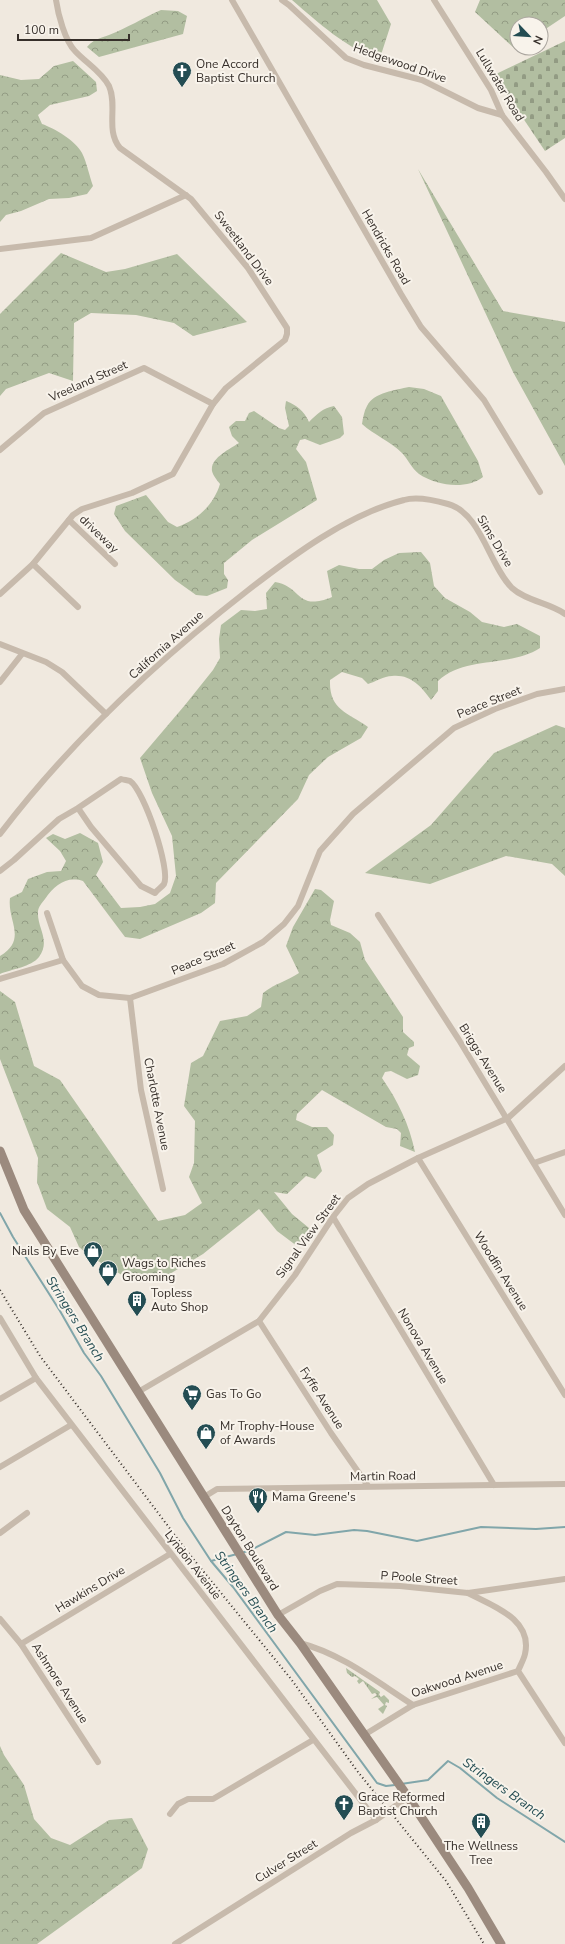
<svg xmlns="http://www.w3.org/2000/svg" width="565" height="1944" viewBox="0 0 565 1944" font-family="'Nunito Sans',sans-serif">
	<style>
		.grass { fill: url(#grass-tufts) }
		.forest { fill: url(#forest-crowns) }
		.cemetery { fill: url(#cemetery-stones) }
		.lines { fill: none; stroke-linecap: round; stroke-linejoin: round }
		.stream { stroke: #81a6aa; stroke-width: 2 }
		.minor { stroke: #c7baac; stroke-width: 6 }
		.secondary { stroke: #9b8a7e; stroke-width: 9 }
		.rail { stroke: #362f2a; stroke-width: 2; stroke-dasharray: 1 3; stroke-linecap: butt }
		.labels { text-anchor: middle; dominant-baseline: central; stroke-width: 4; stroke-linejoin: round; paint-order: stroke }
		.street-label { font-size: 12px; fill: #362f2a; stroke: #f8f3eb }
		.poi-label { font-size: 12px; fill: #362f2a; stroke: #f8f3eb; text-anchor: start }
		.water-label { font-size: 13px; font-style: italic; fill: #244d53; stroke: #f8f3eb }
	</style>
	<defs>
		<pattern id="grass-tufts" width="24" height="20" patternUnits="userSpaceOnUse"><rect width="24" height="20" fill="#b2bea1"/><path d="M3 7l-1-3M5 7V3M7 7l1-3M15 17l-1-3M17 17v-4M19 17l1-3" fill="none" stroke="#929b83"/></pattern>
		<pattern id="forest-crowns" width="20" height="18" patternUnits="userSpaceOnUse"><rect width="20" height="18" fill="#b2bea1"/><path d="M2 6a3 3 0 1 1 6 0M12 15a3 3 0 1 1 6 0" fill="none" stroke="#929b83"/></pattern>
		<pattern id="cemetery-stones" width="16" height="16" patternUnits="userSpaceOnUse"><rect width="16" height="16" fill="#b2bea1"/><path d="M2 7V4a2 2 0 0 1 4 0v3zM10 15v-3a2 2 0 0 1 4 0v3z" fill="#929b83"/></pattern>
	</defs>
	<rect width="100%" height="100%" fill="#f0e9df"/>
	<polygon class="grass" points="346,1668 380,1692 379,1695 381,1697 384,1695 389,1700 389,1703 386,1702 385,1705 387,1706 383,1714 378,1709 384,1705 377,1697 371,1699 377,1695 375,1693 372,1694 363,1681 359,1684 357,1681 359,1679 355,1676 352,1677 347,1673"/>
	<g class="forest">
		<path d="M292 0H377L391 24 379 61C342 44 322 26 292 0Z"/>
		<polygon points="480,0 565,0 565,16 541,32 541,24 517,24 517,48 515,49 475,12"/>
		<path d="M161 10 178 11 187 16 183 34 99 57 87 47C95 38 99 39 109 35 127 28 143 18 161 10Z"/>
		<path d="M73 61 96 82 97 91 89 96 50 105 38 115 42 124C54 128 76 141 82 153 87 163 89 175 93 186L87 194 69 198 49 199 21 211 6 215 0 222V75L21 80 39 79 54 66Z"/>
		<polygon points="418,169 503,311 565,322 565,466 513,372"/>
		<polygon points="61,253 106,272 125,269 177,254 247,322 193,336 174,323 136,315 91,313 74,323 73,381 49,373 6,389 0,396 0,314"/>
		<path d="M409 387 424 389 441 396 478 461 483 477C466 490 437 486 419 474 411 468 408 459 402 453 390 441 374 435 362 424 363 418 364 411 367 406 374 392 396 390 409 387Z"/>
		<path d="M286 401C298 406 303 410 309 422 317 414 323 408 334 406L342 417 344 434 340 438 320 445 305 439 300 440 296 449 306 462 317 500 252 540 224 563V574L228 580 227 588 207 596 196 595 175 580 125 531 114 514 116 506 146 495 168 522 177 527C198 520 214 504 220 484 218 481 213 476 212 471 210 458 230 449 239 443L232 436 229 427 236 421H245L249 413 254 411 279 428 285 430 289 426 285 408Z"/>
		<path d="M421 552 430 563 434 586 445 598 470 612 482 622 504 627 517 624 540 636V648C509 668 466 655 438 681V691L431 700C421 686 410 674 392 676 384 676 375 682 368 684L362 678 342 672 330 680C329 710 347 712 368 727L361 738 328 757 309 775 298 799 216 883 215 903 201 913 140 939 125 937 83 881C66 876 55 885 45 899 42 903 38 907 38 912 37 928 51 940 39 957 31 967 12 969 0 974V956C28 939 7 921 10 898L22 892 28 879 47 872 61 871 66 861 60 851 46 838 53 834 65 839 80 833 98 843 103 862 96 875 121 908 140 907 155 904 170 893 176 876 172 836 152 793 140 758 185 705 213 670 220 658 219 639 221 625 241 610 255 611 267 609 266 593 275 582C302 586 296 612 332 597L327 571 339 565 359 569H372L384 560 399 553Z"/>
		<polygon points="556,725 565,728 565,876 552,864 506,856 430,884 365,873 431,825 494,753"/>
		<path d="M315 889 321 890 334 901 330 920 331 925 350 933 360 942 365 960 403 1017V1032L414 1042V1046L409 1048 407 1055 420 1066 418 1075 407 1079 391 1071 385 1072 382 1078C398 1101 409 1124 415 1152L400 1146 401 1133 397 1129 386 1127 322 1090 297 1114 296 1120 312 1127H327L334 1135 333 1145 317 1155 322 1171 315 1179 306 1176 287 1194 274 1192 292 1214 309 1228C309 1238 305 1241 297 1246L277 1231 259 1209 203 1254 158 1281 122 1275 91 1257 79 1247 70 1227 47 1209 37 1182 38 1158 0 1059V991L15 1002 34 1066 60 1080 158 1221 185 1215 202 1203 189 1177 194 1163 195 1121 184 1106 191 1063 203 1056 220 1021 247 1016 261 1007 263 993C274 984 287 981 299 973L286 946 293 927Z"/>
		<polygon points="0,1746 4,1755 24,1785 34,1819 51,1838 70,1845 109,1820 132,1818 148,1849 142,1868 37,1944 0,1944"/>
	</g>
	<polygon class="cemetery" points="565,41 565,138 545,151 494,75"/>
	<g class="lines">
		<g class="stream">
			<polyline points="0,1213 13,1237 60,1311 84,1353 101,1376 160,1473 183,1518 211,1561 233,1587 377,1783 386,1786 395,1785"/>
			<polyline points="241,1553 251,1550 286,1532 315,1535 354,1530 367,1531 417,1541 481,1527 536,1529 565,1527"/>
			<polyline points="211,1561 237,1554"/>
			<polyline points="401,1784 428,1780 448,1761 460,1768 497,1798 565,1842"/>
		</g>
		<g class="minor">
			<polyline points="232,0 401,294 421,327 484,400 540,492"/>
			<polyline points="282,0 289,5 346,58 364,65 422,80 478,108 502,115"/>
			<polyline points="434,0 491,90 502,115 546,172 565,199"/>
			<polyline points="0,249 91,238 186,195"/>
			<polyline points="0,450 44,413 144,368 213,404"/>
			<polyline points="69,520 115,564"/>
			<polyline points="33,564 78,607"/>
			<path d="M0 594 33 564 73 515 82 509 132 493 173 474 213 404 226 388 285 340 287 334V328L248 268 191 199 120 148C105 130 118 106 109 86 101 71 86 63 75 51 65 41 58 14 56 0"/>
			<polyline points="0,644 46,662 62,672 106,714"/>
			<polyline points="0,682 22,654"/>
			<path d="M0 834C69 743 157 661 247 591 292 556 348 514 404 500 417 496 434 500 448 504 481 513 489 565 512 588 526 601 550 603 565 614"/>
			<path d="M0 871 14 860 59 819 78 808 121 779C124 780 128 780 130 781 144 790 171 870 164 884 162 887 157 890 155 893L141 886 91 827 78 808"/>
			<polyline points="47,913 63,960"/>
			<polyline points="378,915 459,1040 565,1215"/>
			<polyline points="0,979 63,960 82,986 99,995 130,998 223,964 263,942 284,924 298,906 320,851 353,814 454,728 495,709 537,694 565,689"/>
			<polyline points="130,998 141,1090 163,1189"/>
			<polyline points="418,1158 565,1395"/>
			<polyline points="534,1163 565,1152"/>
			<polyline points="333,1217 494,1485"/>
			<polyline points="0,1318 36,1378 376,1820"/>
			<polyline points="259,1321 331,1433 368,1486"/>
			<polyline points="138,1392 259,1321 295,1275 333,1217 348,1198 368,1184 418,1158 508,1118 565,1066"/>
			<polyline points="0,1399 36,1378"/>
			<polyline points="0,1467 71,1425"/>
			<polyline points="204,1497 217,1489 565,1484"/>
			<polyline points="0,1533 27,1513"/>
			<path d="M468 1593C493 1606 533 1619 525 1654 524 1659 520 1666 518 1671L565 1743"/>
			<polyline points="278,1615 320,1591 337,1584 400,1586 468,1593 565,1579"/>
			<polyline points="0,1619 21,1644 98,1762"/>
			<path d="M300 1643C342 1654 377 1682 413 1705"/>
			<polyline points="21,1644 170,1554"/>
			<polyline points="364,1735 413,1705 518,1671"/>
			<polyline points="170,1814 178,1804 188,1799 213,1799 313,1740"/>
			<polyline points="175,1944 351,1833 376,1820 408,1797"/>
		</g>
		<polyline class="secondary" points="0,1151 24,1210 278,1615 300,1643 408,1797 468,1888 501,1944"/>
		<polyline class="rail" points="0,1290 40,1356 186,1550 291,1679 358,1772 446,1881 484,1944"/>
	</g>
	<defs>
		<symbol id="church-pin" viewBox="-11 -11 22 30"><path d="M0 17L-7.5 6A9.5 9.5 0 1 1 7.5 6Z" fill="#244d53" stroke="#f8f3eb"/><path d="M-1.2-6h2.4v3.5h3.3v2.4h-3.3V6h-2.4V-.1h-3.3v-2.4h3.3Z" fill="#fff"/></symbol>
		<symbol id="shop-pin" viewBox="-11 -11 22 30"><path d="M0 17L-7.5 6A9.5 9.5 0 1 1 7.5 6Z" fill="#244d53" stroke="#f8f3eb"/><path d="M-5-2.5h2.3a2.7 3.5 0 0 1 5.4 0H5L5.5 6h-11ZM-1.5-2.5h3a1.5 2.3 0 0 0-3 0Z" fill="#fff"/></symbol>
		<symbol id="building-pin" viewBox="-11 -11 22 30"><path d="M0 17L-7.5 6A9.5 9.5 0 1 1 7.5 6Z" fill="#244d53" stroke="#f8f3eb"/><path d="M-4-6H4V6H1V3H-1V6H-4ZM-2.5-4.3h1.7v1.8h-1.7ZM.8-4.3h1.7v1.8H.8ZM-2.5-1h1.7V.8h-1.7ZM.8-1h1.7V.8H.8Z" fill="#fff"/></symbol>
		<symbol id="supermarket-pin" viewBox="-11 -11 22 30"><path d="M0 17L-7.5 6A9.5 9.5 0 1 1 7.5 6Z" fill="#244d53" stroke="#f8f3eb"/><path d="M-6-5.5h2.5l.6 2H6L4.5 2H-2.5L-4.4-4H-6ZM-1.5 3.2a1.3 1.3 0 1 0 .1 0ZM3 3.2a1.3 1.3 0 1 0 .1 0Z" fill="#fff"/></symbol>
		<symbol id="restaurant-pin" viewBox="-11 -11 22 30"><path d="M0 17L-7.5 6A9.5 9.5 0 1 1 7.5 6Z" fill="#244d53" stroke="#f8f3eb"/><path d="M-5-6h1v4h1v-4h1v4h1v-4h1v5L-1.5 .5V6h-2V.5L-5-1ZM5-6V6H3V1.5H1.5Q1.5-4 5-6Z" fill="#fff"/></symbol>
	</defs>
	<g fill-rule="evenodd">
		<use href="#church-pin" x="171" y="60" width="22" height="30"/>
		<use href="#shop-pin" x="82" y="1240" width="22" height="30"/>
		<use href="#shop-pin" x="97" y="1259" width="22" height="30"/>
		<use href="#building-pin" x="126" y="1289" width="22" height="30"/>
		<use href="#supermarket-pin" x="181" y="1383" width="22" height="30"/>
		<use href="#shop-pin" x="195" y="1422" width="22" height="30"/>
		<use href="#restaurant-pin" x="247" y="1486" width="22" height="30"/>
		<use href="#church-pin" x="333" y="1793" width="22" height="30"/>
		<use href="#building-pin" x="470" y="1811" width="22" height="30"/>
	</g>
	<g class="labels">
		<g class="street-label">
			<text transform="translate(400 63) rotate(19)">Hedgewood Drive</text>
			<text transform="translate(500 85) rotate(59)">Lullwater Road</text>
			<text transform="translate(386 247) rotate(60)">Hendricks Road</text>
			<text transform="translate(244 248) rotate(53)">Sweetland Drive</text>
			<text transform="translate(88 381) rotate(-24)">Vreeland Street</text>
			<text transform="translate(99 534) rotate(44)">driveway</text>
			<text transform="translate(495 541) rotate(59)">Sims Drive</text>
			<text transform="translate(166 645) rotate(-42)">California Avenue</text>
			<text transform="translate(489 702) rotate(-22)">Peace Street</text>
			<text transform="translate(203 958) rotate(-23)">Peace Street</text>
			<text transform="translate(483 1058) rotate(58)">Briggs Avenue</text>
			<text transform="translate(157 1104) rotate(79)">Charlotte Avenue</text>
			<text transform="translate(308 1236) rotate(-54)">Signal View Street</text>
			<text transform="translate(501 1271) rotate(58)">Woodfin Avenue</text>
			<text transform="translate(423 1346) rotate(59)">Nonova Avenue</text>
			<text transform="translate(322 1398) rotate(57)">Fyffe Avenue</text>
			<text transform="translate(383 1476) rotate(-1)">Martin Road</text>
			<text transform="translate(250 1548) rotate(58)">Dayton Boulevard</text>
			<text transform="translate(193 1565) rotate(52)">Lyndon Avenue</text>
			<text transform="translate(419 1578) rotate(4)">P Poole Street</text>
			<text transform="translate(90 1589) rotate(-31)">Hawkins Drive</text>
			<text transform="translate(457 1679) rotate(-18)">Oakwood Avenue</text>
			<text transform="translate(60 1683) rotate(57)">Ashmore Avenue</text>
			<text transform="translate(286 1861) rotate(-32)">Culver Street</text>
		</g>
		<g class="poi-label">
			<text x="196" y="64">One Accord<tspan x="196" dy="14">Baptist Church</tspan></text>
			<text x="79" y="1251" text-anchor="end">Nails By Eve</text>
			<text x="122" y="1263">Wags to Riches<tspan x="122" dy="14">Grooming</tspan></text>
			<text x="151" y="1293">Topless<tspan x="151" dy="14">Auto Shop</tspan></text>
			<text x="206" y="1394">Gas To Go</text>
			<text x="220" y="1426">Mr Trophy-House<tspan x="220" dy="14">of Awards</tspan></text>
			<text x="272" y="1497">Mama Greene's</text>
			<text x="358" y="1797">Grace Reformed<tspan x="358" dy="14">Baptist Church</tspan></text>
			<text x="481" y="1846" text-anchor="middle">The Wellness<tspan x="481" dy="14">Tree</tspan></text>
		</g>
		<g class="water-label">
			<text transform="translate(75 1319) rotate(58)">Stringers Branch</text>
			<text transform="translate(246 1592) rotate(54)">Stringers Branch</text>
			<text transform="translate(504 1789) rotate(35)">Stringers Branch</text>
		</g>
	</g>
	<g transform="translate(529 36) rotate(115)"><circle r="19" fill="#f8f3eb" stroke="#aaa59e"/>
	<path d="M0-3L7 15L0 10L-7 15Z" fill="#244d53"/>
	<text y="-6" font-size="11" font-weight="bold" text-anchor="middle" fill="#362f2a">N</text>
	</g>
	<path d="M18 34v6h111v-6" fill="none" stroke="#362f2a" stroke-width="2"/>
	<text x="24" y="34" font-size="12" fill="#362f2a" stroke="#f8f3eb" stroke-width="3" paint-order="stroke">100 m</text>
</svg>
